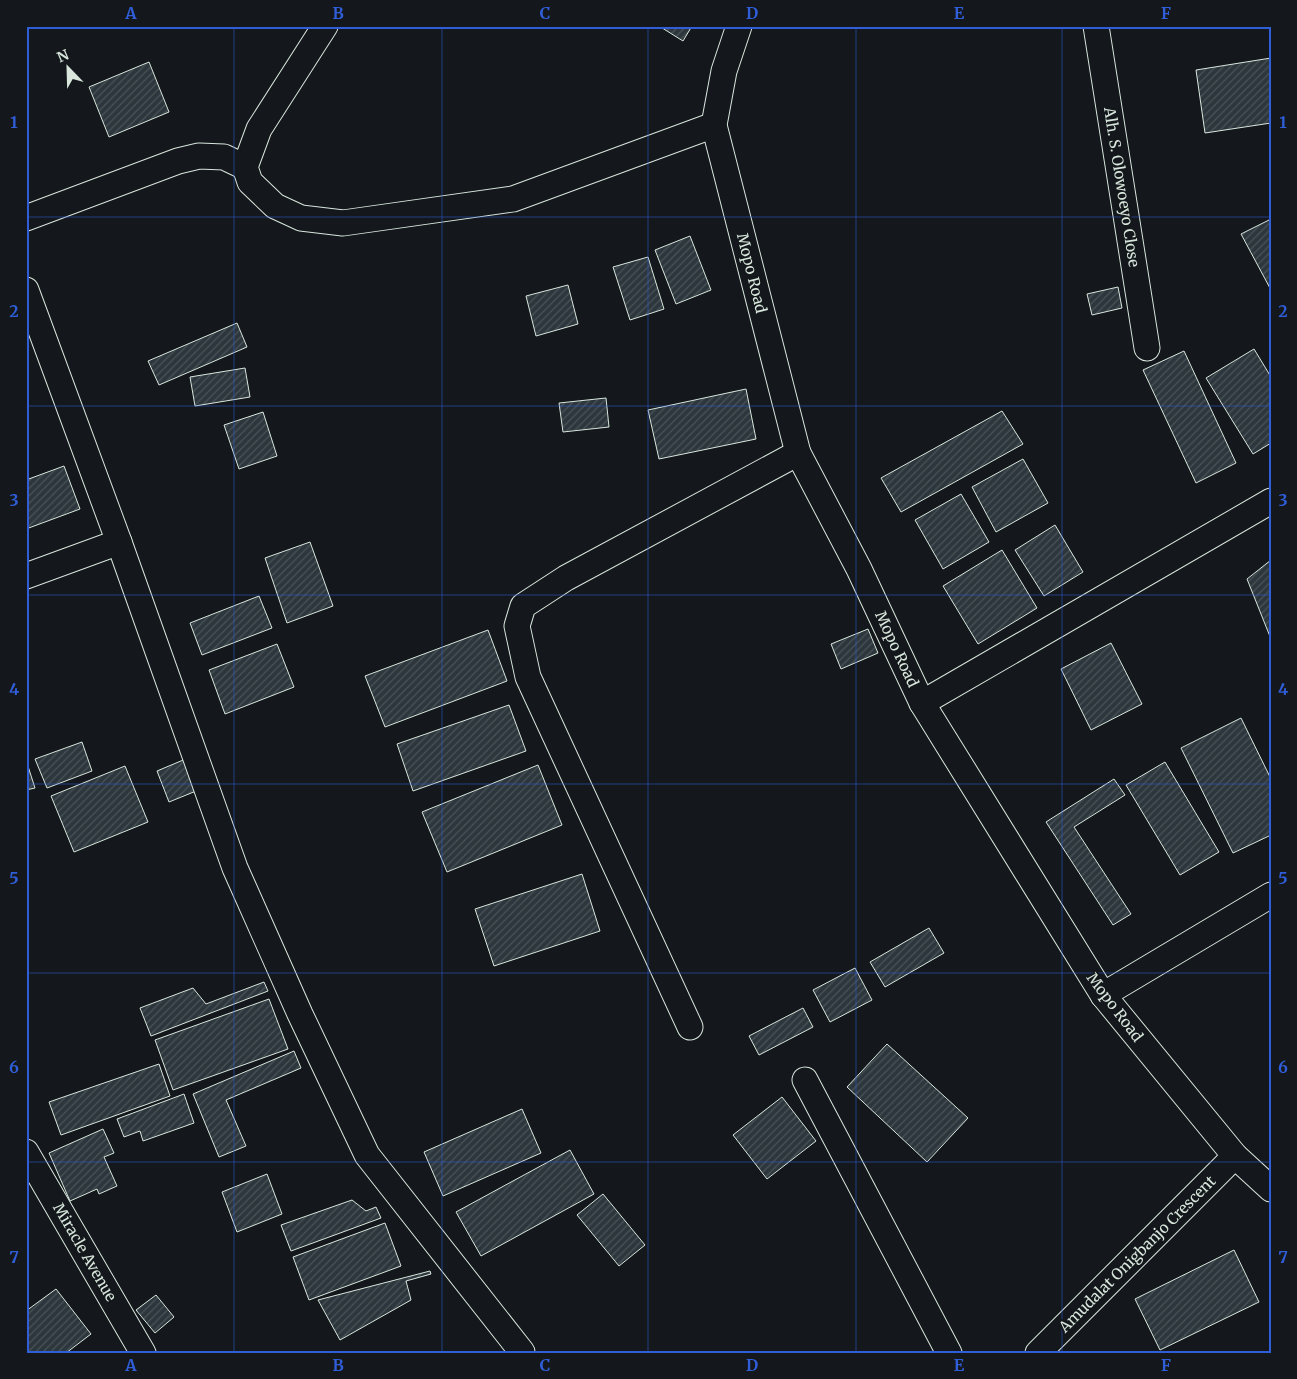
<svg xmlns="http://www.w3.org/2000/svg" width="1297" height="1379" viewBox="0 0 1297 1379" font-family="Merriweather,serif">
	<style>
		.building { fill: url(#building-hatch); stroke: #d8e6dc }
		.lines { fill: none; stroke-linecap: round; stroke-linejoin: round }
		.minor-casing { stroke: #d8e6dc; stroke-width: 27 }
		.minor { stroke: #14181c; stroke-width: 25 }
		.grid { fill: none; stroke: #305dd8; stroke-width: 1; stroke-opacity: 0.55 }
		.labels { text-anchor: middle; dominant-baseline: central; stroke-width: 4; stroke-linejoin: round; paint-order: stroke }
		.street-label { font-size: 15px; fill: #d8e6dc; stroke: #14181c }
		.neatline { fill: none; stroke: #305dd8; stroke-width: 2 }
		.grid-label { font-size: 16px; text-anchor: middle; font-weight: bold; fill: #305dd8 }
	</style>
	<defs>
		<pattern id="building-hatch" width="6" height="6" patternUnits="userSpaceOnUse" patternTransform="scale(1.25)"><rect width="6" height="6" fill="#2c363c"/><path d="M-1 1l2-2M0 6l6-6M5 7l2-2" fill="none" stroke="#4a5358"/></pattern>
	</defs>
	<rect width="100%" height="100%" fill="#14181c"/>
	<g class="building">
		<polygon points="659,26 692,26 683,41"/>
		<polygon points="1271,58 1271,123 1205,133 1196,70"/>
		<polygon points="149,62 169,112 109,137 89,87"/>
		<polygon points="1271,219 1271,290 1241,234"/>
		<polygon points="690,236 711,290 676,304 655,250"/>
		<polygon points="648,257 664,309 630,320 613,267"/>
		<polygon points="568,285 578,324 536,336 526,296"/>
		<polygon points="1118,287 1122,308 1092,315 1087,294"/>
		<polygon points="237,323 247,347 159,385 148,361"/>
		<polygon points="1254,349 1271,377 1271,443 1253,454 1206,378"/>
		<polygon points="1184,351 1236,463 1196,483 1143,370"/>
		<polygon points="245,368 250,397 195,406 190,377"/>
		<polygon points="746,389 756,439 659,459 648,410"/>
		<polygon points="606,398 609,427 563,432 559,403"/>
		<polygon points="1002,411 1023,444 901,512 881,478"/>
		<polygon points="263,412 277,456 239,469 224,425"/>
		<polygon points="1023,459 1048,503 996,532 972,487"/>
		<polygon points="64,466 80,509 26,529 26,480"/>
		<polygon points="961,494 989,542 943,569 915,520"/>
		<polygon points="1055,525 1083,572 1044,596 1015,550"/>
		<polygon points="310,542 333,606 287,623 265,558"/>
		<polygon points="1002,550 1037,608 978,644 943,586"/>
		<polygon points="1271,560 1271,639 1247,579"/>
		<polygon points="259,596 272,628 202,655 190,623"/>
		<polygon points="868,629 878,653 841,669 831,644"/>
		<polygon points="488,630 507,681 385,727 365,676"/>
		<polygon points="1111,643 1142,704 1091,730 1061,669"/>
		<polygon points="277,644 294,687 225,714 209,670"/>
		<polygon points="509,705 526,751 413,791 397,744"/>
		<polygon points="1241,718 1271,779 1271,835 1233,853 1181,748"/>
		<polygon points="82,742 92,771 47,788 35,759"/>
		<polygon points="188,758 201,789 169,802 157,771"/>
		<polygon points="26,760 35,788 26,790"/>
		<polygon points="1165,762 1219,852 1180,875 1126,785"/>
		<polygon points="538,765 562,825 447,872 422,812"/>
		<polygon points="125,766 148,822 74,852 51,796"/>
		<polygon points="1114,779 1125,795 1074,827 1131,914 1113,925 1046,822"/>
		<polygon points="582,874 600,931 494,966 475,909"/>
		<polygon points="929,928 944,953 885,987 870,962"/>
		<polygon points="855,968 872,1000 830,1022 813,990"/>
		<polygon points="264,982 268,991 151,1036 140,1008 193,988 206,1004"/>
		<polygon points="269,999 288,1049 173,1090 155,1040"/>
		<polygon points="803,1008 813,1027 759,1055 749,1036"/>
		<polygon points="887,1044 968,1118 927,1162 847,1087"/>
		<polygon points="294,1051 301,1068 226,1100 246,1146 219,1157 193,1094"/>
		<polygon points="159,1064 170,1096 61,1135 49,1102"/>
		<polygon points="184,1094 194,1123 143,1141 140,1131 124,1137 117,1119"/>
		<polygon points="782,1097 816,1141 767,1179 733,1135"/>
		<polygon points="522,1109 541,1153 443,1196 424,1152"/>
		<polygon points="103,1129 114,1153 104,1157 117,1186 99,1194 97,1189 70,1201 49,1153"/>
		<polygon points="570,1150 594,1194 481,1256 456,1212"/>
		<polygon points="267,1174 282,1214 237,1232 222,1192"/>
		<polygon points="603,1194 645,1245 619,1266 577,1215"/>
		<polygon points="352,1200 366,1211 376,1207 381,1218 291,1251 281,1225"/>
		<polygon points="385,1223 401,1266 309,1300 293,1257"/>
		<polygon points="1234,1250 1259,1302 1160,1350 1135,1299"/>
		<polygon points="430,1271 431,1274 406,1281 411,1300 340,1340 318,1300"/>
		<polygon points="56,1289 91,1334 66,1353 26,1353 26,1311"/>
		<polygon points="156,1295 174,1317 155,1333 136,1310"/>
	</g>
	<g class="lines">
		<defs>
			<g id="minor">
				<polyline points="325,26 259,129 245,167 250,182 275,206 301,218 343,223 513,199 714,125"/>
				<polyline points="739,26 724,71 714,125 798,453 859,569 922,703 1103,995 1235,1156 1271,1189"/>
				<polyline points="1096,26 1147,348"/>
				<polyline points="26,218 178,161 199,156 224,157 245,167"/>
				<polyline points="26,290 119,542 235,868 300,1014 367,1155 522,1352"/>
				<polyline points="26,576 119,542"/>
				<polyline points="922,703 1271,501"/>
				<polyline points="1103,995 1271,895"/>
				<polyline points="690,1027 528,677 517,626 523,606 566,578 798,453"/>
				<polyline points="805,1080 949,1353"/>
				<polyline points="26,1152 143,1353"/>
				<polyline points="1038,1353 1235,1156"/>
			</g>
		</defs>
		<use href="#minor" class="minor-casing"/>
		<use href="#minor" class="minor"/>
	</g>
	<path class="grid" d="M234 26V1353M442 26V1353M648 26V1353M856 26V1353M1062 26V1353M26 217H1271M26 406H1271M26 595H1271M26 784H1271M26 973H1271M26 1162H1271"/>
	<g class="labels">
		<g class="street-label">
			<text transform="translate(1122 187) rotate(81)">Alh. S. Olowoeyo Close</text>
			<text transform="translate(752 273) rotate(76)">Mopo Road</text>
			<text transform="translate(897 649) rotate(65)">Mopo Road</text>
			<text transform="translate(1115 1007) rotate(53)">Mopo Road</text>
			<text transform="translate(85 1252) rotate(60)">Miracle Avenue</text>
			<text transform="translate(1137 1254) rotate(-45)">Amudalat Onigbanjo Crescent</text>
		</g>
	</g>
	<rect width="1297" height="1379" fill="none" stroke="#14181c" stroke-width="55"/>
	<g transform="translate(68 68) rotate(337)" stroke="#14181c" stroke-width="4" paint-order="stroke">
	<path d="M0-4L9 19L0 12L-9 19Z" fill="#d8e6dc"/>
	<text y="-8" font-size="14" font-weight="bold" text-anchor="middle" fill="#d8e6dc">N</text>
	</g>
	<rect x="28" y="28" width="1242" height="1324" class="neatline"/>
	<g class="grid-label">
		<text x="131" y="19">A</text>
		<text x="338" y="19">B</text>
		<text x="545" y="19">C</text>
		<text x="752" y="19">D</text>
		<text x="959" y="19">E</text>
		<text x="1166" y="19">F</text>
		<text x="14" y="128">1</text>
		<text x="1283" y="128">1</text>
		<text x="14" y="317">2</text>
		<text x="1283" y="317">2</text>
		<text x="14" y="506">3</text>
		<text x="1283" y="506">3</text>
		<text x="14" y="695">4</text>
		<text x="1283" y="695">4</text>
		<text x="14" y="884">5</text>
		<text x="1283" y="884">5</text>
		<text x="14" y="1073">6</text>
		<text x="1283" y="1073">6</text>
		<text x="14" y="1263">7</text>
		<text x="1283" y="1263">7</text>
		<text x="131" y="1371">A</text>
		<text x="338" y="1371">B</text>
		<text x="545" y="1371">C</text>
		<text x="752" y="1371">D</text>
		<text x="959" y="1371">E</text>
		<text x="1166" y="1371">F</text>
	</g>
</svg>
